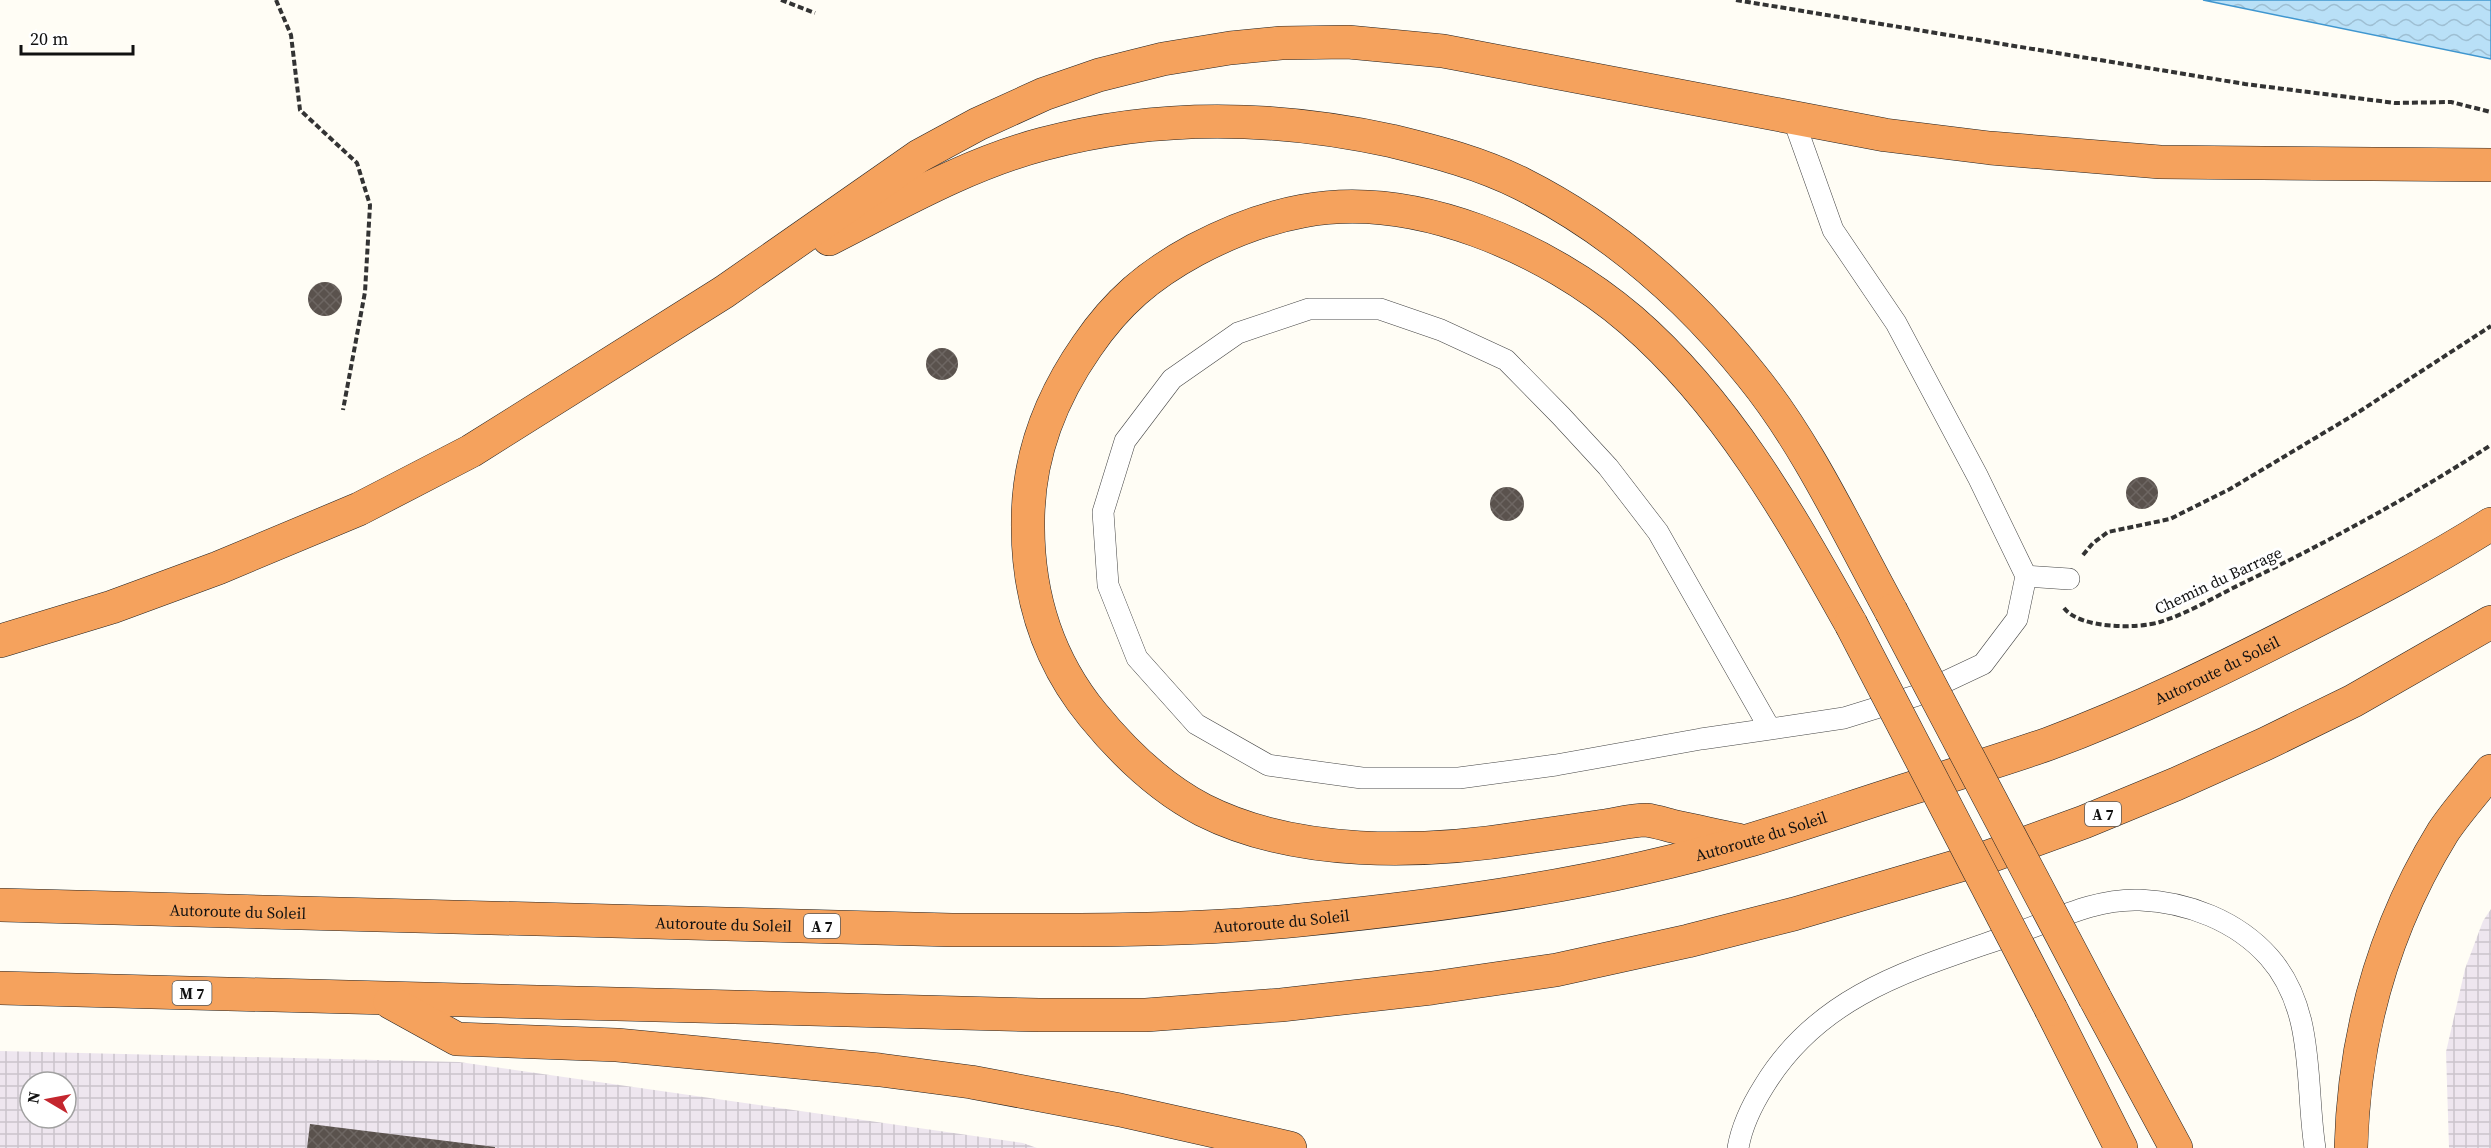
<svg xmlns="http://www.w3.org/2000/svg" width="2491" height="1148" viewBox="0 0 2491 1148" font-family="'Source Serif 4',serif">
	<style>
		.industrial { fill: url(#industrial-grid); fill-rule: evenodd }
		.water { fill: url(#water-waves); stroke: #3f96cf; stroke-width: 1.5 }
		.building { fill: url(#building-cross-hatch) }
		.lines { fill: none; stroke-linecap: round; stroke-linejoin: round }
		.lane-casing { stroke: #444; stroke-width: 22 }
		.highway-casing { stroke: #222; stroke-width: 34 }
		.path { stroke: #333; stroke-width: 4; stroke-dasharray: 6 3; stroke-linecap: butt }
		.lane { stroke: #fff; stroke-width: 21 }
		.highway { stroke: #f5a25d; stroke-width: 33 }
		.highway-bridge-casing { stroke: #222; stroke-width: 34; stroke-linecap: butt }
		.highway-bridge { stroke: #f5a25d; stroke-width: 33 }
		.labels { text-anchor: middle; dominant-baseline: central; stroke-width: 6; stroke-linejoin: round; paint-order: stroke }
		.shield { fill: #fff; stroke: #585858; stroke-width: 1.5 }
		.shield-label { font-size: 15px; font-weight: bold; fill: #111 }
		.street-label { font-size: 16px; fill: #111; stroke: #fff }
	</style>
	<defs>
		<pattern id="industrial-grid" width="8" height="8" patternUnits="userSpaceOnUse" patternTransform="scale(1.5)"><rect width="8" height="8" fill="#eee6ef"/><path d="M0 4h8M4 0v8" fill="none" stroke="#cbc4cc"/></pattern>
		<pattern id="water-waves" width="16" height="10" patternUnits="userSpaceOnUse" patternTransform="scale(1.5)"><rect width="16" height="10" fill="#b9e0f7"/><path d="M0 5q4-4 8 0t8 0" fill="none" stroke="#9ebfd3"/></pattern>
		<pattern id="building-cross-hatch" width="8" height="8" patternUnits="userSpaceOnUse" patternTransform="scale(1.5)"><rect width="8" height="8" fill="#5a524d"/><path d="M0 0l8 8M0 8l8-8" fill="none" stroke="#6d6662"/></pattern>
	</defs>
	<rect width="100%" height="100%" fill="#fffdf5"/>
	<g class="industrial">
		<polygon points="2491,909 2491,1148 2449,1148 2446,1052 2465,969 2483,921"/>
		<path d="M0 1051 459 1062 1023 1143 1037 1148H0ZM30 1082H66V1118H30Z"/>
	</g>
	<polygon class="water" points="2203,0 2491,0 2491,59"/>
	<g class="building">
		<circle cx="325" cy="299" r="17"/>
		<circle cx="942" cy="364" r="16"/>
		<circle cx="2142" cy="493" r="16"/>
		<circle cx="1507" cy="504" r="17"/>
		<polygon points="310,1124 495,1147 495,1148 307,1148"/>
	</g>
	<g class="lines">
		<defs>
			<g id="lane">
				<polyline points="2026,576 2069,579"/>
				<polyline points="1770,729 1658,532 1608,467 1561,416 1506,360 1441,330 1380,309 1309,309 1238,333 1172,379 1125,441 1103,512 1108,585 1137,658 1196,724 1268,765 1362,778 1459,778 1556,765 1701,739 1770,729 1844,718 1915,696 1983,664 2017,619 2026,576 1978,477 1896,323 1833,230 1793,118"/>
				<path d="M1738 1148C1742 1125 1752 1105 1764 1086 1821 992 1917 968 2014 934 2054 920 2096 898 2140 900 2188 902 2237 921 2269 957 2316 1010 2305 1084 2315 1148"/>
			</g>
			<g id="highway">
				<path d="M829 239C898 204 967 164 1043 144 1158 113 1277 116 1392 141 1437 152 1480 163 1522 184 1613 230 1688 296 1751 375 1808 445 1847 531 1891 611"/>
				<polyline points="0,641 112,607 218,568 359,509 471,451 724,292 919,156 978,124 1044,94 1099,75 1163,59 1230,48 1281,43 1348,42 1443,51 1885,135 1990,148 2160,162 2491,165"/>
				<path d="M1738 840C1717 836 1697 831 1676 827 1667 825 1656 821 1646 820 1633 820 1617 824 1604 826 1577 830 1549 834 1522 838 1421 854 1296 857 1203 810 1159 787 1124 753 1093 715 1047 659 1027 593 1028 521 1028 456 1050 399 1087 346 1117 302 1149 275 1195 250 1229 232 1265 218 1303 211 1415 190 1547 248 1631 320 1726 402 1790 515 1851 624"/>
				<path id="s1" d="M0 905 952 930C1068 930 1185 932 1300 920 1450 905 1602 884 1747 841 1801 825 1855 806 1909 789 1955 774 2002 760 2048 744 2137 711 2222 669 2306 626 2369 594 2431 562 2491 524"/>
				<polyline points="0,988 1039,1015 1146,1015 1281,1005 1432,988 1556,970 1688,941 1794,914 1985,858 2084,822 2176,784 2265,744 2353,701 2491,622"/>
				<polyline points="2095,998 2176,1148"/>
				<polyline points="390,1002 457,1039 617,1045 880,1070 971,1082 1120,1110 1290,1148"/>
				<polyline points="2051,1009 2121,1148"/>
				<path d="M2351 1148C2354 1036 2384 928 2443 832 2457 811 2475 791 2491 771"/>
			</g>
		</defs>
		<use href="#lane" class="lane-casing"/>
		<use href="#highway" class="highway-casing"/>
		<g class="path">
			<polyline points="276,0 291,35 300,110 357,163 370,205 365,292 343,410"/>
			<polyline points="781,0 815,13"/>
			<polyline points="1736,0 2245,84 2395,103 2451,102 2491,112"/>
			<polyline points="2083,555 2093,543 2108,532 2170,519 2230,489 2357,413 2491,326"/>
			<path d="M2064 608C2080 629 2137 629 2160 622 2189 613 2216 596 2243 583 2328 542 2412 496 2491 445"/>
		</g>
		<use href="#lane" class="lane"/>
		<use href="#highway" class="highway"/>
		<defs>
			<g id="highway-bridge">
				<polyline points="1891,611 2095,998"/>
				<polyline points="1851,624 2051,1009"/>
			</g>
		</defs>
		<use href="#highway-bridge" class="highway-bridge-casing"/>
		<use href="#highway-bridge" class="highway-bridge"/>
	</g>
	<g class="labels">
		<g class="shield">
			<rect x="2085" y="802" width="36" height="24" rx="4.5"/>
			<rect x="804" y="914" width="36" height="24" rx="4.5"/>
			<rect x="172.5" y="981" width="39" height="24" rx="4.5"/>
		</g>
		<g class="shield-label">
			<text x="2103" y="814">A 7</text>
			<text x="822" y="926">A 7</text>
			<text x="192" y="993">M 7</text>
		</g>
		<g class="street-label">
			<text transform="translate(2218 580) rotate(-25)">Chemin du Barrage</text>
			<text stroke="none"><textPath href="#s1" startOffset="2256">Autoroute du Soleil</textPath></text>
			<text stroke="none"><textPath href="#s1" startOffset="1770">Autoroute du Soleil</textPath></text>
			<text stroke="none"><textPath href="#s1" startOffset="238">Autoroute du Soleil</textPath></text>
			<text stroke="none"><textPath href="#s1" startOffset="1282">Autoroute du Soleil</textPath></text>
			<text stroke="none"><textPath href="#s1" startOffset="724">Autoroute du Soleil</textPath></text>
		</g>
	</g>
	<g transform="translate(48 1100) rotate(280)"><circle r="28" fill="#ffffff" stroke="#a0a0a0" stroke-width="1.5"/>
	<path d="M0-4.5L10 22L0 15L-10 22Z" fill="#c4262e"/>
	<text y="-9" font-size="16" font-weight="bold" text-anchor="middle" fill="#111111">N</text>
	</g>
	<path d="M21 45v9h112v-9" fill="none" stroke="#111111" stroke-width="3"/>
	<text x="30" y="45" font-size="18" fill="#111111" stroke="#ffffff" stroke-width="4.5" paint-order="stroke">20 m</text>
</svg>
